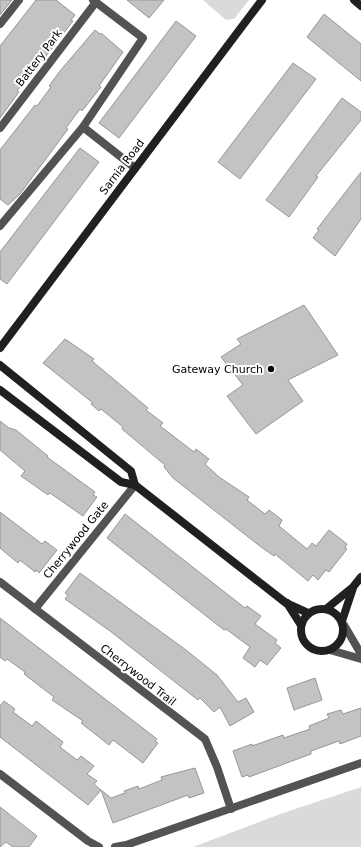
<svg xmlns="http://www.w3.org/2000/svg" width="361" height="847" viewBox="0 0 361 847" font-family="'DejaVu Sans',sans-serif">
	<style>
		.green { fill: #dadada }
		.building { fill: #c3c3c3; stroke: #979797 }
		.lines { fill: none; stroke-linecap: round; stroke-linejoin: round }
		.street { stroke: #535353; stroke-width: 8 }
		.secondary { stroke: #202020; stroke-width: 8 }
		.poi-dot { fill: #000; stroke: #fff; stroke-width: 1.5 }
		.labels { text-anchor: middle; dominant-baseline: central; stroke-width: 4; stroke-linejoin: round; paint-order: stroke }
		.street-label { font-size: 11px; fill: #000; stroke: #fff }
		.poi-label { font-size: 11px; fill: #000; stroke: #fff; text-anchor: end }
	</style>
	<rect width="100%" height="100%" fill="#fff"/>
	<g class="green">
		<polygon points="203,0 249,0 234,19 226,20"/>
		<polygon points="361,787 361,847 193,847 283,813"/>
	</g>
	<g class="building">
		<polygon points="0,0 12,0 0,15"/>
		<polygon points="36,0 56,0 75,15 71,20 73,21 33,73 31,72 17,91 19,92 0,118 0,46"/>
		<polygon points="127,0 164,0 149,18"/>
		<polygon points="324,14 361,44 361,81 307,37"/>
		<polygon points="176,21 196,36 119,138 99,123"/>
		<polygon points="95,30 100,34 101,33 123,52 99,86 101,87 82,111 80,109 66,128 68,129 20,194 8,205 0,199 0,150 35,105 37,106 51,87 49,86 60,71"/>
		<polygon points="293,63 316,79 240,179 218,162"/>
		<polygon points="342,98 361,112 361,120 316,176 318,177 289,217 266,200"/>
		<polygon points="80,148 99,162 7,284 0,279 0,252"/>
		<polygon points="361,172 361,219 335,256 313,238 319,230 317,229"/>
		<polygon points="304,305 338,355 288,380 303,401 256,434 227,396 243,385 221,357 241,344 237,339"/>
		<polygon points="65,339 94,359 92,361 148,408 146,410 163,423 160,426 194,452 196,449 209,459 205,464 219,477 249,497 247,500 265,514 269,510 282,520 279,526 307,549 312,543 316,546 329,530 347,544 345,548 347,549 329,572 326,570 318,580 313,575 308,581 275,554 274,556 261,547 173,478 164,467 165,465 122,429 123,427 101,409 99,411 91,404 93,403 43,363"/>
		<polygon points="0,421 9,428 16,430 48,456 47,457 95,492 93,495 97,497 83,516 50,493 48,495 21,476 25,471 0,450"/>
		<polygon points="0,512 42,544 45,541 57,550 39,573 36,570 35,572 20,560 18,563 0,548"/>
		<polygon points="125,514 245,608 247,606 261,616 255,624 277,640 275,643 281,648 267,665 260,660 255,667 243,658 250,647 226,629 224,630 107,538"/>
		<polygon points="80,573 186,650 217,675 238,702 246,698 254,712 230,726 220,707 214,712 200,698 198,700 110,631 65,599 68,595 65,593"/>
		<polygon points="0,618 157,739 155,741 158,743 143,763 113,740 109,745 81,723 83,721 52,700 54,697 24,674 25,672 7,659 5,661 0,657"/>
		<polygon points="315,678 322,700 294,710 287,688"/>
		<polygon points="4,701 15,709 13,712 32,726 36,721 63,742 60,747 77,760 81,756 94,766 87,774 97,781 94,784 101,790 88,805 0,737 0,706"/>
		<polygon points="361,708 361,736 340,744 339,741 311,751 311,754 249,777 248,775 242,777 233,751 252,744 252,746 283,735 284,738 310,729 309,726 329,718 327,714 341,710 343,714"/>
		<polygon points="195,768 204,793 189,798 188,795 113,823 101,790 111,798 125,793 124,791 138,786 139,789 162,780 161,777"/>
		<polygon points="0,807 37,836 29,847 13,847 6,842 0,847"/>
	</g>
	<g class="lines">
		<g class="street">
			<polyline points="0,24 19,0"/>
			<polyline points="83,127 135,168"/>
			<polyline points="0,128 96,2"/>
			<polyline points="0,226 83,127 143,38 93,0"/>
			<polyline points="0,582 205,739 217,767 231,809"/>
			<polyline points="35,609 135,485"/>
			<polyline points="344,625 361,654"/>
			<polyline points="330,650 361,659"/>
			<polyline points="0,774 88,841 99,847"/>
			<polyline points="115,847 126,845 361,763"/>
		</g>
		<g class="secondary">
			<polyline points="354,0 361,6"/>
			<polyline points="0,348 262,0"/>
			<polyline points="0,365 131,471 135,485"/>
			<polyline points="0,390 121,482 135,485 286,603 308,613"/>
			<polyline points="287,603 301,625"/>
			<circle cx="322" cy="630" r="21"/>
			<polyline points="326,609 353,587 361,577"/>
			<polyline points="342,621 353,588"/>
		</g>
	</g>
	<circle class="poi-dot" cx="271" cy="369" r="4"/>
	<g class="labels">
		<g class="street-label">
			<text transform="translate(39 58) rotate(-53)">Battery Park</text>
			<text transform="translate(122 167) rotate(-53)">Sarnia Road</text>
			<text transform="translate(76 540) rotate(-51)">Cherrywood Gate</text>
			<text transform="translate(138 675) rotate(38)">Cherrywood Trail</text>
		</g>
		<g class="poi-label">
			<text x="263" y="369">Gateway Church</text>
		</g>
	</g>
</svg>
